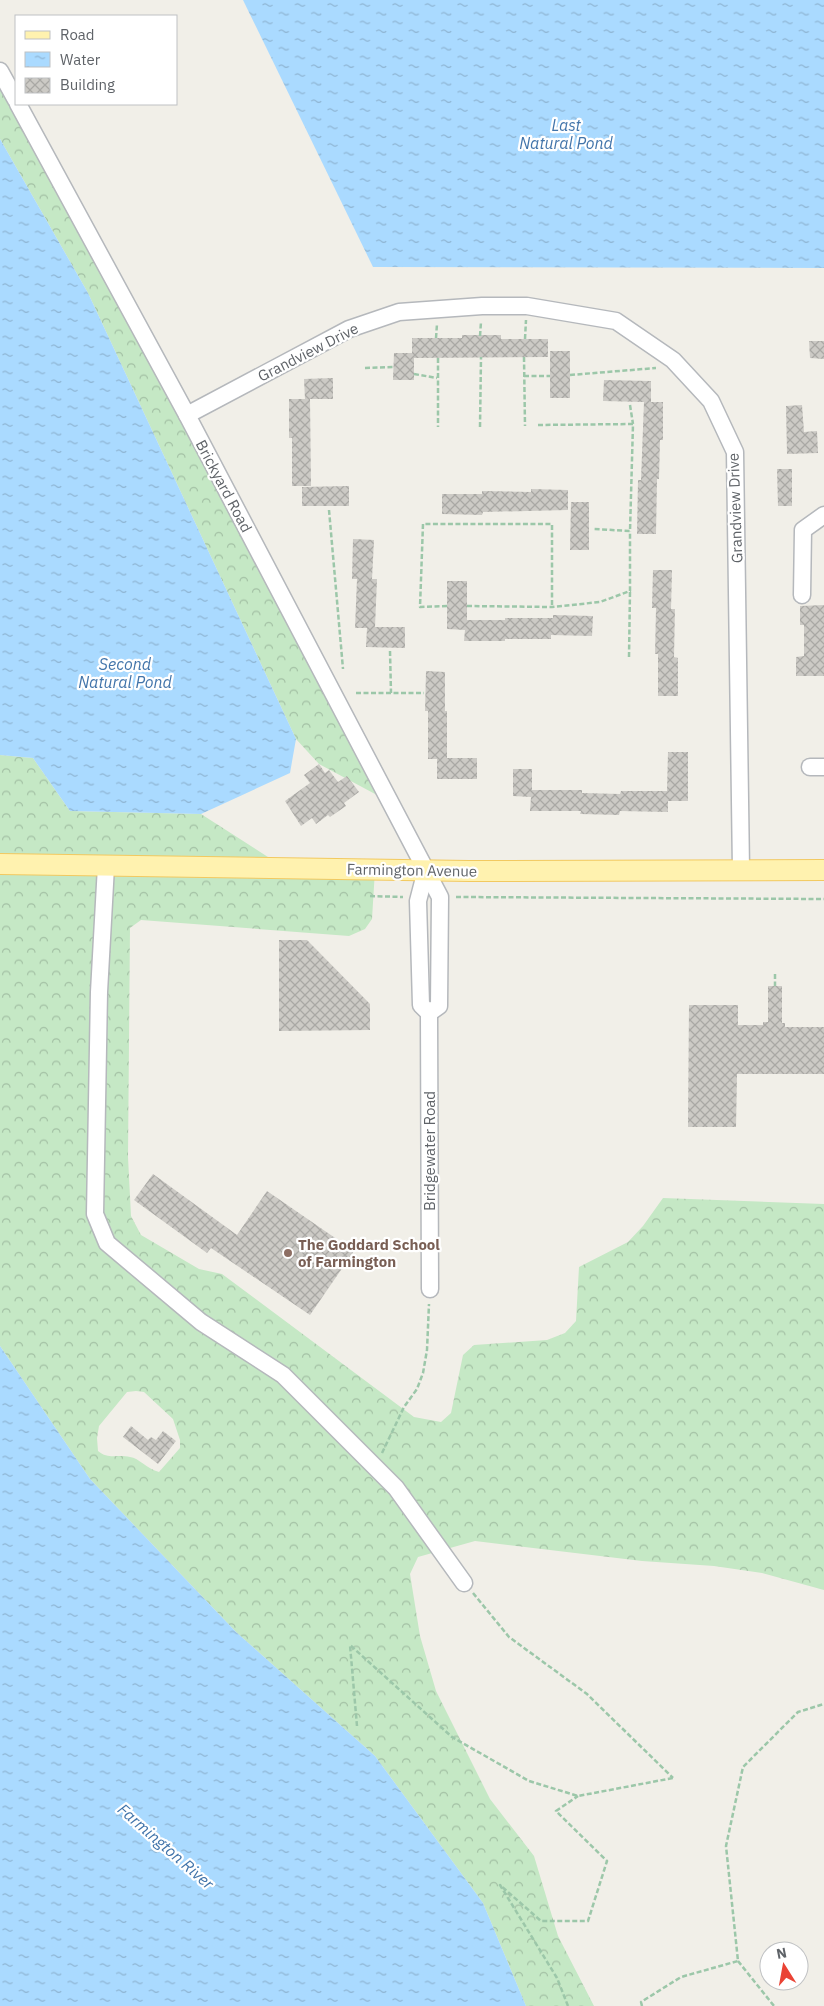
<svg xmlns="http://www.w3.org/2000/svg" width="824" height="2006" viewBox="0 0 824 2006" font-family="'IBM Plex Sans',sans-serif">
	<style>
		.forest { fill: url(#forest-crowns); fill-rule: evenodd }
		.water { fill: url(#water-ripples) }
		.building { fill: url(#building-cross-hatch) }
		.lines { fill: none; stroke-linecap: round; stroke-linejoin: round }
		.minor-casing { stroke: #b5b8bc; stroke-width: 19 }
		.major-casing { stroke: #f2c960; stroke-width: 22 }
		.path { stroke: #9cc7a9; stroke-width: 2.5; stroke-dasharray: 5 2.5; stroke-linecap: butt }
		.minor { stroke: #fff; stroke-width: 16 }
		.major { stroke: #fff2af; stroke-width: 20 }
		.education-dot { fill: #8d6e63; stroke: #fff; stroke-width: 2 }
		.labels { text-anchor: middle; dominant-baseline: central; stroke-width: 4.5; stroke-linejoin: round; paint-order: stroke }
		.street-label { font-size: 15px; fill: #5f6368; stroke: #fff }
		.education-label { font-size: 15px; font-weight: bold; fill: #785e54; stroke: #fff; text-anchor: start }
		.water-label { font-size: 16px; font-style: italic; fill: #4174aa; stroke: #fff }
	</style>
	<defs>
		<pattern id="forest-crowns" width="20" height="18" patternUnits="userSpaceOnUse" patternTransform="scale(1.25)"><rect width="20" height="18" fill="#c5e8c5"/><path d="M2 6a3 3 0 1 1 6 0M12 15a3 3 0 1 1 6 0" fill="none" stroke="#a3c0a4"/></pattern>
		<pattern id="water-ripples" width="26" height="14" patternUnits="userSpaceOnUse" patternTransform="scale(1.25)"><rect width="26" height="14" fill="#aadaff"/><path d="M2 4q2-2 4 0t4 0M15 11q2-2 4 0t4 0" fill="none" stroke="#8eb4d2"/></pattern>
		<pattern id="building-cross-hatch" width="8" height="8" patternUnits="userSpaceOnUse" patternTransform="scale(1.25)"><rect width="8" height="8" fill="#cccac5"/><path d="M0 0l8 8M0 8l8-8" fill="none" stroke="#a9a8a4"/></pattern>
	</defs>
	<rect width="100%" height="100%" fill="#f1efe8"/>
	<g class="forest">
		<polygon points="0,71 390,802 319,764 296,739 88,293 0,139"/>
		<path d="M0 755 33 758 70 811 201 814 285 868 375 870 372 919 365 929 349 936 141 920 130 928 128 1157 131 1216 141 1235 199 1269 222 1274 414 1417 441 1422 451 1413 463 1355 474 1345 547 1340 565 1333 576 1321 579 1267 628 1242 643 1226 663 1198 824 1204V1590L762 1573 714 1566 642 1561 475 1541 418 1557 410 1574 420 1636 436 1691 490 1799 534 1856 558 1936 594 2006H526L483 1903 375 1756 236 1632 90 1479 0 1346ZM136 1391 144 1392 173 1419 180 1440V1448L159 1472C147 1469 139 1458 130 1457 117 1454 109 1460 98 1451L97 1438 99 1426 127 1392Z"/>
	</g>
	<g class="water">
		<polygon points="243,0 824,0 824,268 373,267"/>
		<polygon points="0,139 88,293 296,739 290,773 201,814 70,811 33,758 0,755"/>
		<polygon points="0,1346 90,1479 236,1632 375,1756 483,1903 526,2006 0,2006"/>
	</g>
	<g class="building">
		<polygon points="462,335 501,335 501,339 548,339 548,357 414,358 414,380 393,380 394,353 412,353 412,338 462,338"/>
		<polygon points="809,341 824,341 824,359 810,358"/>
		<rect x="550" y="351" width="20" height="47"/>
		<polygon points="333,378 333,399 310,399 311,486 292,486 292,438 289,438 289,399 305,399 304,379"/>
		<polygon points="604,380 651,381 651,402 663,402 663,440 660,440 659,479 657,479 656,534 637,534 638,480 641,480 644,402 603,401"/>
		<polygon points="802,405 804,432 817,431 818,453 787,454 786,406"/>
		<polygon points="777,469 792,469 792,506 778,506"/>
		<polygon points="349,486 349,506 302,506 302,487"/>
		<polygon points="531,489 568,490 568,510 483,512 482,515 442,514 442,494 482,494 482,491 531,492"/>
		<polygon points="571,502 589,502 589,550 570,550"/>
		<polygon points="353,539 374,540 372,579 377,579 375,627 405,627 405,648 366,647 367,628 355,628 357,579 352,579"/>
		<polygon points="653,570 672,570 671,609 675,609 674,657 678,658 678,696 658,696 658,654 655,654 656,608 652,608"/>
		<polygon points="447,581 467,581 467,620 505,620 505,618 553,618 553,615 593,616 592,636 551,635 551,639 505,639 505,641 464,641 465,630 447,629"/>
		<polygon points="824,605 824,676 796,676 796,657 804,656 804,625 800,625 800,606"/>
		<polygon points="426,671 445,672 445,711 447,711 447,758 477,758 477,779 437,779 437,759 428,759 428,711 425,711"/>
		<polygon points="668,752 688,752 688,801 668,801 668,812 620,811 619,815 580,814 581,811 530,811 531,797 513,796 513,769 532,769 532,790 582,790 582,793 620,794 621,791 667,791"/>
		<polygon points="319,764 325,773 329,770 338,782 347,776 359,792 344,803 346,806 330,817 328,815 316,824 312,818 301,826 285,801 310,783 304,775"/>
		<polygon points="279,940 307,940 370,1004 370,1030 279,1031"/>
		<polygon points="768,986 782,986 782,1023 785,1023 785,1027 824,1027 824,1074 737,1074 736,1127 688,1127 689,1005 738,1005 738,1025 763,1025 763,1022 768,1022"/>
		<polygon points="153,1174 237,1235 267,1191 354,1251 310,1315 211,1248 207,1253 134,1200"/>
		<polygon points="131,1426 148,1440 151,1437 156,1440 163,1431 176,1441 158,1464 123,1437"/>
	</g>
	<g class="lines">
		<defs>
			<g id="minor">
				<polyline points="0,71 16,100"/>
				<polyline points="18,104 187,415 440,897 439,1006 429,1013"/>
				<polyline points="187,415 349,329 399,312 482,306 527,306 616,321 673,360 711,401 735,452 741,870"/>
				<polyline points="802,595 803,530 824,515"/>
				<polyline points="810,767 824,767"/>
				<polyline points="106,866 99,992 95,1214 107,1243 201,1322 283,1375 396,1488 464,1583"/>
				<polyline points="426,870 418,901 421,1005 429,1013 430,1289"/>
			</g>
			<polyline id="major" points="0,864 469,871 824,870"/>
		</defs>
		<use href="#minor" class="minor-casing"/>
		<use href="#major" class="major-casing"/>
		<g class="path">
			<polyline points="480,336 481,322"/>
			<polyline points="436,338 437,324"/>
			<polyline points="525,339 526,320"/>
			<polyline points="524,357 525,426"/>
			<polyline points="438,358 438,427"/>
			<polyline points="365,368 393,367"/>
			<polyline points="414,374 437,378"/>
			<polyline points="570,375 656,368"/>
			<polyline points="524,376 550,376"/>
			<polyline points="630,405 633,424"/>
			<polyline points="538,425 633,424 630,531 594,529"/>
			<polyline points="480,427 481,357"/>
			<polyline points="329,510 343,669"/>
			<polyline points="447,606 420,607 423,524 552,524 552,607"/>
			<polyline points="467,606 552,607 600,602 630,591 630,531"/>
			<polyline points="390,651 391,693"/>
			<polyline points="629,657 630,591"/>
			<polyline points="356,693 424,693"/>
			<polyline points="370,896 403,897"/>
			<polyline points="456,897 824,899"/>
			<polyline points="775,974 775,986"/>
			<polyline points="382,1453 404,1407 417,1389 423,1373 427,1350 429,1304"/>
			<polyline points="473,1593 509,1637 587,1694 673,1778"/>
			<polyline points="357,1726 350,1645 452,1737 529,1781 578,1796 673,1778"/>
			<polyline points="738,1961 774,2006"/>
			<polyline points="568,2006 557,1978 500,1885 541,1921 588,1921 607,1861 556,1811 578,1796"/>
			<polyline points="642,2006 641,2002 681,1977 738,1961 726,1846 743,1767 798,1712 824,1704"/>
		</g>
		<use href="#minor" class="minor"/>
		<use href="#major" class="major"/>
	</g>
	<circle class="education-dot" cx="288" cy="1253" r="5"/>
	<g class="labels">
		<g class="street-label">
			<text transform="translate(308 352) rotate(-27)">Grandview Drive</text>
			<text transform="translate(224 486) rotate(62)">Brickyard Road</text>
			<text transform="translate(735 508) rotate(-92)">Grandview Drive</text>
			<text transform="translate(412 870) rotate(1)">Farmington Avenue</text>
			<text transform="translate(429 1151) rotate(-90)">Bridgewater Road</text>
		</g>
		<g class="education-label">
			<text x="298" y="1244">The Goddard School<tspan x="298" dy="17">of Farmington</tspan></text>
		</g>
		<g class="water-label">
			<text x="566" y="125">Last<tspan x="566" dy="18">Natural Pond</tspan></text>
			<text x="125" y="664">Second<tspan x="125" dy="18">Natural Pond</tspan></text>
			<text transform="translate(166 1846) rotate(41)">Farmington River</text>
		</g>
	</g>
	<rect x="15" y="15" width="162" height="90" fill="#ffffff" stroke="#bfc1c3"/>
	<rect x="25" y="31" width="25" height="8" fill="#fff2af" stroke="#bfc1c3"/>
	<text x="60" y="40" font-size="15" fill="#5f6368">Road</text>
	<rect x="25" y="52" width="25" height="15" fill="url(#water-ripples)" stroke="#bfc1c3"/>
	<text x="60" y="65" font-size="15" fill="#5f6368">Water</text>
	<rect x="25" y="78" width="25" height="15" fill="url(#building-cross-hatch)" stroke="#bfc1c3"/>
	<text x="60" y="90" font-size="15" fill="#5f6368">Building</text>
	<g transform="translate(784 1966) rotate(349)"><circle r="24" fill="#ffffff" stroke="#bfc1c3"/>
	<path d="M0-4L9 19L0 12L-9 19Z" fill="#ea4335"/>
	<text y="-8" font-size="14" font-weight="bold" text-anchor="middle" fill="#5f6368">N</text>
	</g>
</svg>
